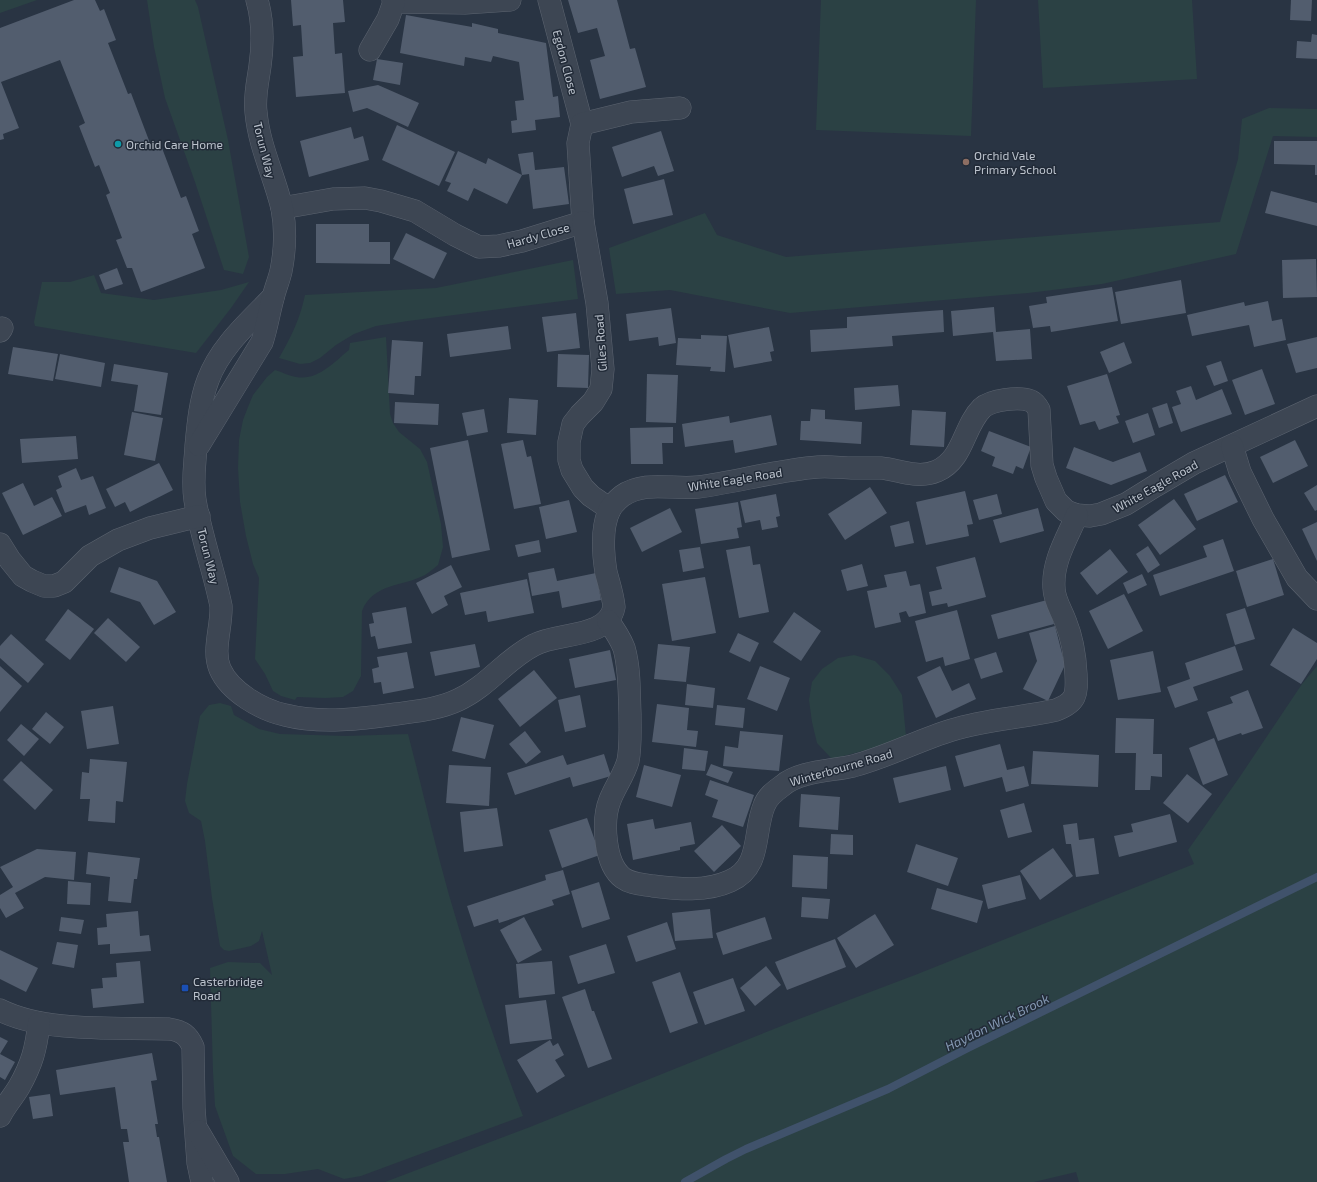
<svg xmlns="http://www.w3.org/2000/svg" width="1317" height="1182" viewBox="0 0 1317 1182" font-family="'Exo 2',sans-serif">
	<style>
		.green { fill: #2b4144 }
		.lines { fill: none; stroke-linecap: round; stroke-linejoin: round }
		.stream { stroke: #40526b; stroke-width: 8 }
		.building { fill: #525d6e }
		.street-casing { stroke: #5c6470; stroke-width: 23 }
		.street { stroke: #3d4653; stroke-width: 22 }
		.culture-dot { fill: #0f9aa8; stroke: #222b38; stroke-width: 1.5 }
		.education-dot { fill: #8d6e63; stroke: #222b38; stroke-width: 1.5 }
		.transit-dot { fill: #1a4fb4; stroke: #222b38; stroke-width: 1.5 }
		.labels { text-anchor: middle; dominant-baseline: central; stroke-width: 3; stroke-linejoin: round; paint-order: stroke }
		.street-label { font-size: 12px; fill: #bbc2cc; stroke: #222b38 }
		.poi-label { font-size: 12px; fill: #bbc2cc; stroke: #222b38; text-anchor: start }
		.water-label { font-size: 13px; font-style: italic; fill: #8498b2; stroke: #222b38 }
	</style>
	<rect width="100%" height="100%" fill="#293443"/>
	<g class="green">
		<polygon points="0,0 37,0 0,13"/>
		<polygon points="147,0 195,0 198,7 228,140 249,257 243,274 224,270 195,182 165,98 154,47"/>
		<polygon points="821,0 976,0 971,136 816,130"/>
		<polygon points="1038,0 1192,0 1197,79 1043,88"/>
		<polygon points="1269,108 1317,109 1317,137 1273,136 1236,254 1102,284 1028,293 790,313 670,290 616,294 609,248 705,213 717,235 786,257 1220,222 1238,159 1242,119"/>
		<path d="M573 260 578 299 408 321 376 326 354 334 336 345 320 358 310 363 300 364 279 358C291 337 300 319 305 295L436 288Z"/>
		<polygon points="94,275 101,293 154,300 221,290 249,282 231,308 196,353 35,326 34,322 42,282 70,282"/>
		<path d="M386 337 390 414 393 423 399 432 420 449 427 462 441 524 443 547 438 565C434 568 430 572 425 575 402 587 373 583 362 611L361 676 353 691 343 697 325 698 297 697 295 700 281 696 273 691 265 674 255 659 259 578 253 564 246 536 240 502 238 468 239 440 243 420 248 407 253 395 267 377 275 370C282 372 289 376 296 377 318 381 334 362 349 350L350 343Z"/>
		<polygon points="854,655 875,661 890,676 902,695 906,736 874,748 832,759 817,743 812,722 809,700 812,682 822,669 838,658"/>
		<polygon points="1317,666 1317,1182 1079,1182 1076,1172 1034,1182 385,1182 530,1127 799,1019 915,975 1194,864 1188,850 1239,778 1302,684"/>
		<path d="M220 703 231 706 234 715 259 729 280 734 345 736 408 734C422 787 434 842 449 895 471 970 495 1044 523 1116L361 1176 344 1179 318 1169 285 1174H256L233 1156 215 1106 213 1072 210 968 228 962 260 963 272 975 262 931 259 941 251 946 229 951 224 950 220 946 212 898 205 841 201 821 189 813 185 801 187 784 200 716 209 705Z"/>
	</g>
	<g class="lines">
		<polyline class="stream" points="685,1182 726,1159 746,1149 888,1089 968,1048 1317,877"/>
	</g>
	<g class="building">
		<polygon points="74,0 95,0 100,11 104,9 116,40 108,43 128,94 131,93 153,151 162,148 181,198 186,196 199,231 192,234 205,268 141,292 132,268 127,268 116,240 122,238 106,195 110,193 99,165 95,167 79,126 85,123 60,60 1,82 19,128 3,134 4,139 0,140 0,28"/>
		<polygon points="291,0 343,0 345,22 333,23 335,54 342,53 345,93 296,97 293,57 303,56 301,25 293,26"/>
		<polygon points="568,0 617,0 630,49 635,48 646,87 600,99 590,60 605,56 597,28 578,33"/>
		<polygon points="1291,0 1312,0 1311,21 1290,20"/>
		<polygon points="406,15 472,27 472,23 498,29 498,33 546,43 553,97 558,96 560,117 535,120 536,130 512,133 511,121 517,120 515,101 524,100 519,62 493,56 491,62 465,57 464,66 400,53"/>
		<polygon points="1312,34 1317,35 1317,59 1296,58 1297,41 1311,42"/>
		<polygon points="377,59 403,63 400,85 373,80"/>
		<polygon points="378,85 419,103 408,127 367,108 353,112 348,91"/>
		<polygon points="397,125 455,152 439,186 382,160"/>
		<polygon points="351,127 354,139 363,136 369,160 309,177 300,141"/>
		<polygon points="661,131 674,171 658,176 654,166 622,177 612,147"/>
		<polygon points="1274,141 1317,141 1317,175 1315,175 1315,165 1274,164"/>
		<polygon points="458,151 486,164 488,158 522,175 507,204 474,188 468,201 447,191 451,183 445,181"/>
		<polygon points="533,152 535,170 564,167 569,204 533,209 529,174 522,175 518,154"/>
		<polygon points="664,179 673,215 633,224 624,189"/>
		<polygon points="1271,191 1317,203 1317,226 1265,213"/>
		<polygon points="316,224 369,224 369,242 390,242 390,264 316,263"/>
		<polygon points="406,233 447,253 434,279 393,259"/>
		<polygon points="1316,259 1317,297 1283,298 1282,260"/>
		<polygon points="117,268 123,284 105,290 99,275"/>
		<polygon points="1181,280 1186,313 1121,324 1115,292"/>
		<polygon points="1112,287 1118,321 1051,332 1050,326 1033,328 1029,306 1047,303 1046,297"/>
		<polygon points="1268,301 1272,321 1282,319 1286,340 1254,347 1249,325 1192,336 1187,315 1244,302 1245,306"/>
		<polygon points="994,307 996,332 1030,329 1032,359 996,361 993,332 953,336 951,311"/>
		<polygon points="671,308 676,343 659,346 658,337 629,341 626,314"/>
		<polygon points="943,310 944,332 892,336 893,346 811,352 810,330 847,328 847,317"/>
		<polygon points="576,313 580,348 547,352 542,317"/>
		<polygon points="508,326 511,349 450,357 447,334"/>
		<polygon points="769,327 774,351 770,352 772,361 734,368 728,335"/>
		<polygon points="701,335 727,336 725,372 710,371 711,367 676,365 678,338 701,339"/>
		<polygon points="1317,337 1317,368 1296,373 1287,344"/>
		<polygon points="392,340 423,342 421,376 415,376 414,395 388,393"/>
		<polygon points="1124,342 1132,363 1109,373 1100,352"/>
		<polygon points="13,347 58,354 53,381 8,374"/>
		<polygon points="60,354 105,363 101,387 55,379"/>
		<polygon points="558,354 589,355 588,388 557,387"/>
		<polygon points="1221,361 1228,381 1214,386 1206,366"/>
		<polygon points="114,364 168,373 161,415 134,411 138,385 111,381"/>
		<polygon points="1262,369 1275,404 1245,415 1232,380"/>
		<polygon points="647,374 678,375 676,423 646,422"/>
		<polygon points="1107,374 1120,415 1116,416 1119,423 1099,430 1095,421 1080,425 1067,386"/>
		<polygon points="898,385 900,406 855,410 854,388"/>
		<polygon points="1191,386 1196,400 1222,389 1232,414 1181,432 1172,407 1181,404 1176,391"/>
		<polygon points="509,398 538,400 536,435 507,433"/>
		<polygon points="395,402 439,404 438,425 394,423"/>
		<polygon points="1167,403 1173,423 1159,428 1152,408"/>
		<polygon points="484,409 488,432 467,436 462,413"/>
		<polygon points="811,409 825,410 825,419 862,422 861,444 800,440 801,421 810,421"/>
		<polygon points="912,410 946,412 944,447 910,445"/>
		<polygon points="132,412 163,418 155,461 124,455"/>
		<polygon points="1148,413 1155,435 1133,443 1125,421"/>
		<polygon points="771,415 777,445 735,453 733,440 685,447 682,424 729,416 730,423"/>
		<polygon points="673,427 673,443 662,443 663,464 631,464 630,428"/>
		<polygon points="989,431 1031,447 1023,469 1016,466 1013,474 992,466 995,457 981,451"/>
		<polygon points="76,436 78,459 22,463 20,439"/>
		<polygon points="468,440 490,550 452,558 430,448"/>
		<polygon points="523,440 527,457 531,456 541,504 514,509 501,444"/>
		<polygon points="1295,440 1308,466 1273,483 1260,457"/>
		<polygon points="1074,447 1113,462 1140,452 1147,471 1111,485 1066,468"/>
		<polygon points="159,463 173,490 130,512 125,502 115,507 106,489"/>
		<polygon points="76,468 81,480 93,476 106,508 89,515 86,505 65,513 56,490 62,487 58,476"/>
		<polygon points="1225,475 1238,502 1197,521 1184,494"/>
		<polygon points="23,483 34,506 52,497 62,516 23,535 2,493"/>
		<polygon points="1317,485 1317,510 1315,511 1304,493"/>
		<polygon points="870,487 887,513 845,540 828,514"/>
		<polygon points="965,491 973,524 967,525 969,536 926,545 916,502"/>
		<polygon points="776,494 780,516 776,517 778,527 762,530 760,520 745,523 740,501"/>
		<polygon points="997,494 1002,514 979,520 973,500"/>
		<polygon points="1174,499 1196,529 1160,555 1138,525"/>
		<polygon points="569,500 577,532 546,539 539,507"/>
		<polygon points="738,502 742,527 737,528 739,538 701,544 695,509"/>
		<polygon points="670,508 682,532 642,552 630,528"/>
		<polygon points="1038,508 1044,531 1000,543 993,520"/>
		<polygon points="909,521 914,543 895,547 890,526"/>
		<polygon points="1317,522 1317,561 1302,529"/>
		<polygon points="1223,539 1234,571 1160,596 1153,575 1207,557 1203,546"/>
		<polygon points="539,540 541,552 518,557 515,545"/>
		<polygon points="750,546 753,565 760,564 769,612 739,618 726,550"/>
		<polygon points="1148,546 1160,565 1148,573 1136,554"/>
		<polygon points="700,547 704,568 683,572 679,550"/>
		<polygon points="1110,549 1128,572 1097,595 1080,573"/>
		<polygon points="975,557 986,597 948,607 947,603 932,606 929,592 942,589 936,567"/>
		<polygon points="1273,559 1284,595 1247,607 1236,571"/>
		<polygon points="862,564 868,586 847,591 841,570"/>
		<polygon points="451,565 462,587 444,596 448,605 432,614 416,583"/>
		<polygon points="119,567 157,581 176,612 154,625 140,602 110,592"/>
		<polygon points="554,568 557,581 596,573 601,600 562,608 559,591 532,596 528,573"/>
		<polygon points="906,571 910,586 920,584 926,613 909,617 906,611 899,613 901,622 875,628 867,591 887,587 884,575"/>
		<polygon points="1142,574 1147,585 1128,594 1123,583"/>
		<polygon points="705,577 716,633 672,641 662,584"/>
		<polygon points="527,579 534,613 488,622 486,611 465,615 460,593"/>
		<polygon points="1124,594 1143,631 1108,649 1089,611"/>
		<polygon points="1047,600 1054,624 998,639 991,615"/>
		<polygon points="406,607 412,643 378,649 375,636 371,637 369,624 374,623 372,613"/>
		<polygon points="1245,608 1255,639 1235,645 1226,614"/>
		<polygon points="68,609 94,629 70,660 45,640"/>
		<polygon points="957,610 970,659 945,666 943,657 926,662 915,621"/>
		<polygon points="794,612 821,631 801,661 773,642"/>
		<polygon points="108,618 140,647 126,662 94,633"/>
		<polygon points="1055,626 1065,665 1048,701 1023,689 1037,661 1029,633"/>
		<polygon points="1293,628 1317,643 1317,659 1301,684 1270,665"/>
		<polygon points="738,633 759,643 750,662 729,652"/>
		<polygon points="11,634 44,664 28,683 0,658 0,646"/>
		<polygon points="475,644 480,667 435,676 430,652"/>
		<polygon points="658,644 690,647 686,682 654,679"/>
		<polygon points="1235,646 1243,670 1193,687 1198,700 1175,708 1167,687 1190,679 1185,663"/>
		<polygon points="610,650 616,680 575,688 569,659"/>
		<polygon points="1153,651 1161,692 1118,700 1110,660"/>
		<polygon points="407,652 414,688 383,694 381,682 374,683 372,669 379,667 377,657"/>
		<polygon points="996,652 1003,672 981,679 974,659"/>
		<polygon points="0,666 22,686 0,712"/>
		<polygon points="760,666 790,678 777,711 747,699"/>
		<polygon points="940,666 952,691 969,683 976,699 936,718 917,677"/>
		<polygon points="534,670 557,698 520,727 498,699"/>
		<polygon points="687,684 715,688 713,708 685,705"/>
		<polygon points="1248,690 1263,728 1242,735 1241,733 1218,741 1207,712 1233,703 1230,697"/>
		<polygon points="580,695 586,727 565,732 558,700"/>
		<polygon points="657,704 689,708 687,730 698,731 696,747 652,742"/>
		<polygon points="717,705 745,708 743,728 715,725"/>
		<polygon points="113,706 119,744 87,749 81,711"/>
		<polygon points="46,712 64,727 50,744 32,729"/>
		<polygon points="461,717 494,725 485,759 452,751"/>
		<polygon points="1116,718 1154,719 1153,754 1162,754 1162,777 1151,776 1150,790 1135,790 1136,753 1115,753"/>
		<polygon points="21,724 39,739 24,756 7,740"/>
		<polygon points="525,731 541,752 526,764 509,744"/>
		<polygon points="740,731 783,735 779,771 723,766 725,746 738,748"/>
		<polygon points="1214,738 1228,775 1203,785 1189,748"/>
		<polygon points="1000,744 1007,770 1024,766 1029,786 1006,792 1002,777 964,787 955,756"/>
		<polygon points="684,748 708,751 705,771 682,769"/>
		<polygon points="1033,751 1099,755 1098,787 1031,784"/>
		<polygon points="604,754 611,776 573,787 570,777 515,795 507,773 563,755 567,765"/>
		<polygon points="90,759 127,762 123,802 116,801 115,823 88,821 90,799 80,799 82,772 89,773"/>
		<polygon points="21,761 53,790 35,810 3,780"/>
		<polygon points="711,764 733,772 728,783 706,775"/>
		<polygon points="449,765 491,767 489,806 446,803"/>
		<polygon points="644,765 681,775 672,807 636,797"/>
		<polygon points="946,766 951,790 899,803 893,778"/>
		<polygon points="1187,774 1212,794 1188,823 1163,803"/>
		<polygon points="710,780 754,795 743,827 712,817 718,800 705,795"/>
		<polygon points="801,794 840,797 838,830 799,827"/>
		<polygon points="1024,803 1032,832 1008,838 1000,810"/>
		<polygon points="497,808 503,846 464,852 460,812"/>
		<polygon points="1170,814 1177,842 1119,857 1114,836 1133,832 1131,824"/>
		<polygon points="587,818 600,855 562,868 549,830"/>
		<polygon points="653,819 655,829 691,822 695,844 680,847 680,850 633,860 627,824"/>
		<polygon points="1077,823 1079,840 1094,838 1099,874 1076,877 1071,844 1066,844 1063,825"/>
		<polygon points="722,825 741,846 714,872 694,851"/>
		<polygon points="831,834 853,835 853,855 830,854"/>
		<polygon points="916,844 958,858 948,886 907,872"/>
		<polygon points="1053,848 1073,876 1040,900 1020,871"/>
		<polygon points="37,849 76,852 74,880 45,877 15,893 24,908 6,918 0,908 0,895 13,887 0,867"/>
		<polygon points="88,852 140,858 137,879 134,879 131,903 108,901 110,877 86,874"/>
		<polygon points="793,855 828,857 827,889 792,887"/>
		<polygon points="563,870 570,894 552,900 554,905 499,923 498,919 474,927 467,906 546,880 545,875"/>
		<polygon points="1020,875 1026,899 988,909 982,885"/>
		<polygon points="68,881 91,883 90,905 67,904"/>
		<polygon points="599,882 610,919 582,928 571,891"/>
		<polygon points="937,888 983,901 977,923 931,909"/>
		<polygon points="802,897 830,899 828,919 801,917"/>
		<polygon points="710,909 713,938 675,941 672,913"/>
		<polygon points="138,911 140,936 149,935 151,951 110,954 110,944 98,945 97,928 107,927 106,914"/>
		<polygon points="875,914 894,945 856,968 837,938"/>
		<polygon points="61,917 84,920 81,934 59,931"/>
		<polygon points="524,917 542,950 518,963 500,930"/>
		<polygon points="765,917 772,939 723,955 716,933"/>
		<polygon points="667,922 676,949 636,962 627,936"/>
		<polygon points="835,939 846,967 787,990 775,962"/>
		<polygon points="57,942 78,945 74,968 52,964"/>
		<polygon points="606,944 615,973 578,984 569,956"/>
		<polygon points="0,950 38,968 26,992 0,979"/>
		<polygon points="140,961 144,1003 93,1008 91,989 103,988 102,978 117,977 116,963"/>
		<polygon points="552,961 555,994 519,998 516,964"/>
		<polygon points="766,966 781,985 755,1006 740,988"/>
		<polygon points="680,972 698,1023 670,1033 652,982"/>
		<polygon points="733,978 745,1011 705,1025 693,992"/>
		<polygon points="585,989 592,1011 594,1011 612,1059 588,1068 562,997"/>
		<polygon points="546,1000 552,1039 510,1044 505,1005"/>
		<polygon points="0,1037 8,1041 0,1054 15,1062 5,1080 0,1077"/>
		<polygon points="550,1040 553,1046 558,1043 564,1055 555,1060 565,1076 537,1093 517,1060"/>
		<polygon points="152,1053 157,1080 151,1081 158,1124 155,1124 157,1137 159,1137 167,1182 129,1182 123,1142 129,1142 127,1129 121,1129 115,1087 60,1095 56,1070"/>
		<polygon points="50,1094 53,1116 33,1119 29,1097"/>
	</g>
	<g class="lines">
		<defs>
			<g id="street">
				<polyline points="549,0 582,124"/>
				<polyline points="394,2 465,3 510,0"/>
				<polyline points="370,50 388,19 394,2 393,0"/>
				<polyline points="282,208 333,199 365,198 381,201 415,211 455,235 479,247 499,246 522,241 583,222 578,143 582,124 631,112 680,108"/>
				<polyline points="583,222 597,303 603,369 601,389 593,402 580,415 573,424 569,442 569,460 572,470 583,488 591,496 610,509"/>
				<path d="M273 297C249 322 220 347 208 380 200 401 198 424 196 446 195 465 192 480 195 500 201 536 214 571 221 606 222 627 212 650 220 669 230 692 262 710 285 715 320 724 361 719 396 714 417 711 439 709 458 700 487 687 506 659 534 645 557 632 608 639 614 607 613 595 609 584 606 572 603 553 601 527 610 509 613 504 617 500 622 496 645 480 672 490 698 487 738 482 777 470 818 467 830 466 842 468 854 468 863 468 872 468 881 468 892 469 903 473 914 474 922 475 930 474 937 471 964 459 963 427 982 408 991 400 1019 396 1031 401 1035 403 1037 406 1039 410L1042 465 1046 478 1056 501 1066 511 1077 515 1090 516 1101 514 1126 504 1155 486 1194 463 1317 406"/>
				<polyline points="0,331 2,328"/>
				<path d="M199 445 262 342C267 327 269 312 273 298 275 289 279 280 281 271 285 251 286 229 282 208 274 175 259 146 256 112 254 97 258 81 260 66 263 45 263 21 257 0"/>
				<polyline points="1232,446 1240,472 1263,519 1297,578 1317,599"/>
				<polyline points="0,544 10,560 23,576 32,581 44,586 54,586 64,582 90,556 118,540 150,528 199,516"/>
				<path d="M608 621C614 629 620 638 624 648 630 669 629 692 630 714 630 730 631 746 628 761 624 775 615 787 610 800 602 820 604 864 623 878 631 884 642 884 653 886 678 889 706 892 730 881 762 867 753 833 764 806 767 797 775 791 782 786 799 771 832 771 853 766 887 757 919 740 952 730 986 719 1022 718 1056 710 1077 702 1077 694 1076 674 1075 655 1073 640 1066 623 1062 611 1054 600 1054 588 1052 562 1067 538 1077 515"/>
				<path d="M0 1010C46 1033 117 1027 169 1029 182 1031 188 1035 193 1047L194 1108 198 1163 202 1182"/>
				<path d="M0 1116C5 1106 13 1097 19 1087 32 1064 36 1049 39 1023"/>
				<polyline points="198,1131 228,1182"/>
			</g>
		</defs>
		<use href="#street" class="street-casing"/>
		<use href="#street" class="street"/>
	</g>
	<circle class="culture-dot" cx="118" cy="144" r="4"/>
	<circle class="education-dot" cx="966" cy="162" r="4"/>
	<rect class="transit-dot" x="181" y="984" width="8" height="8" rx="2"/>
	<g class="labels">
		<g class="street-label">
			<text transform="translate(566 62) rotate(75)">Egdon Close</text>
			<text transform="translate(265 150) rotate(76)">Torun Way</text>
			<text transform="translate(538 235) rotate(-16)">Hardy Close</text>
			<text transform="translate(600 343) rotate(-94)">Giles Road</text>
			<text transform="translate(735 479) rotate(-9)">White Eagle Road</text>
			<text transform="translate(1155 486) rotate(-29)">White Eagle Road</text>
			<text transform="translate(209 556) rotate(76)">Torun Way</text>
			<text transform="translate(841 767) rotate(-16)">Winterbourne Road</text>
		</g>
		<g class="poi-label">
			<text x="126" y="144">Orchid Care Home</text>
			<text x="974" y="155">Orchid Vale<tspan x="974" dy="14">Primary School</tspan></text>
			<text x="193" y="981">Casterbridge<tspan x="193" dy="14">Road</tspan></text>
		</g>
		<g class="water-label">
			<text transform="translate(997 1022) rotate(-26)">Haydon Wick Brook</text>
		</g>
	</g>
</svg>
